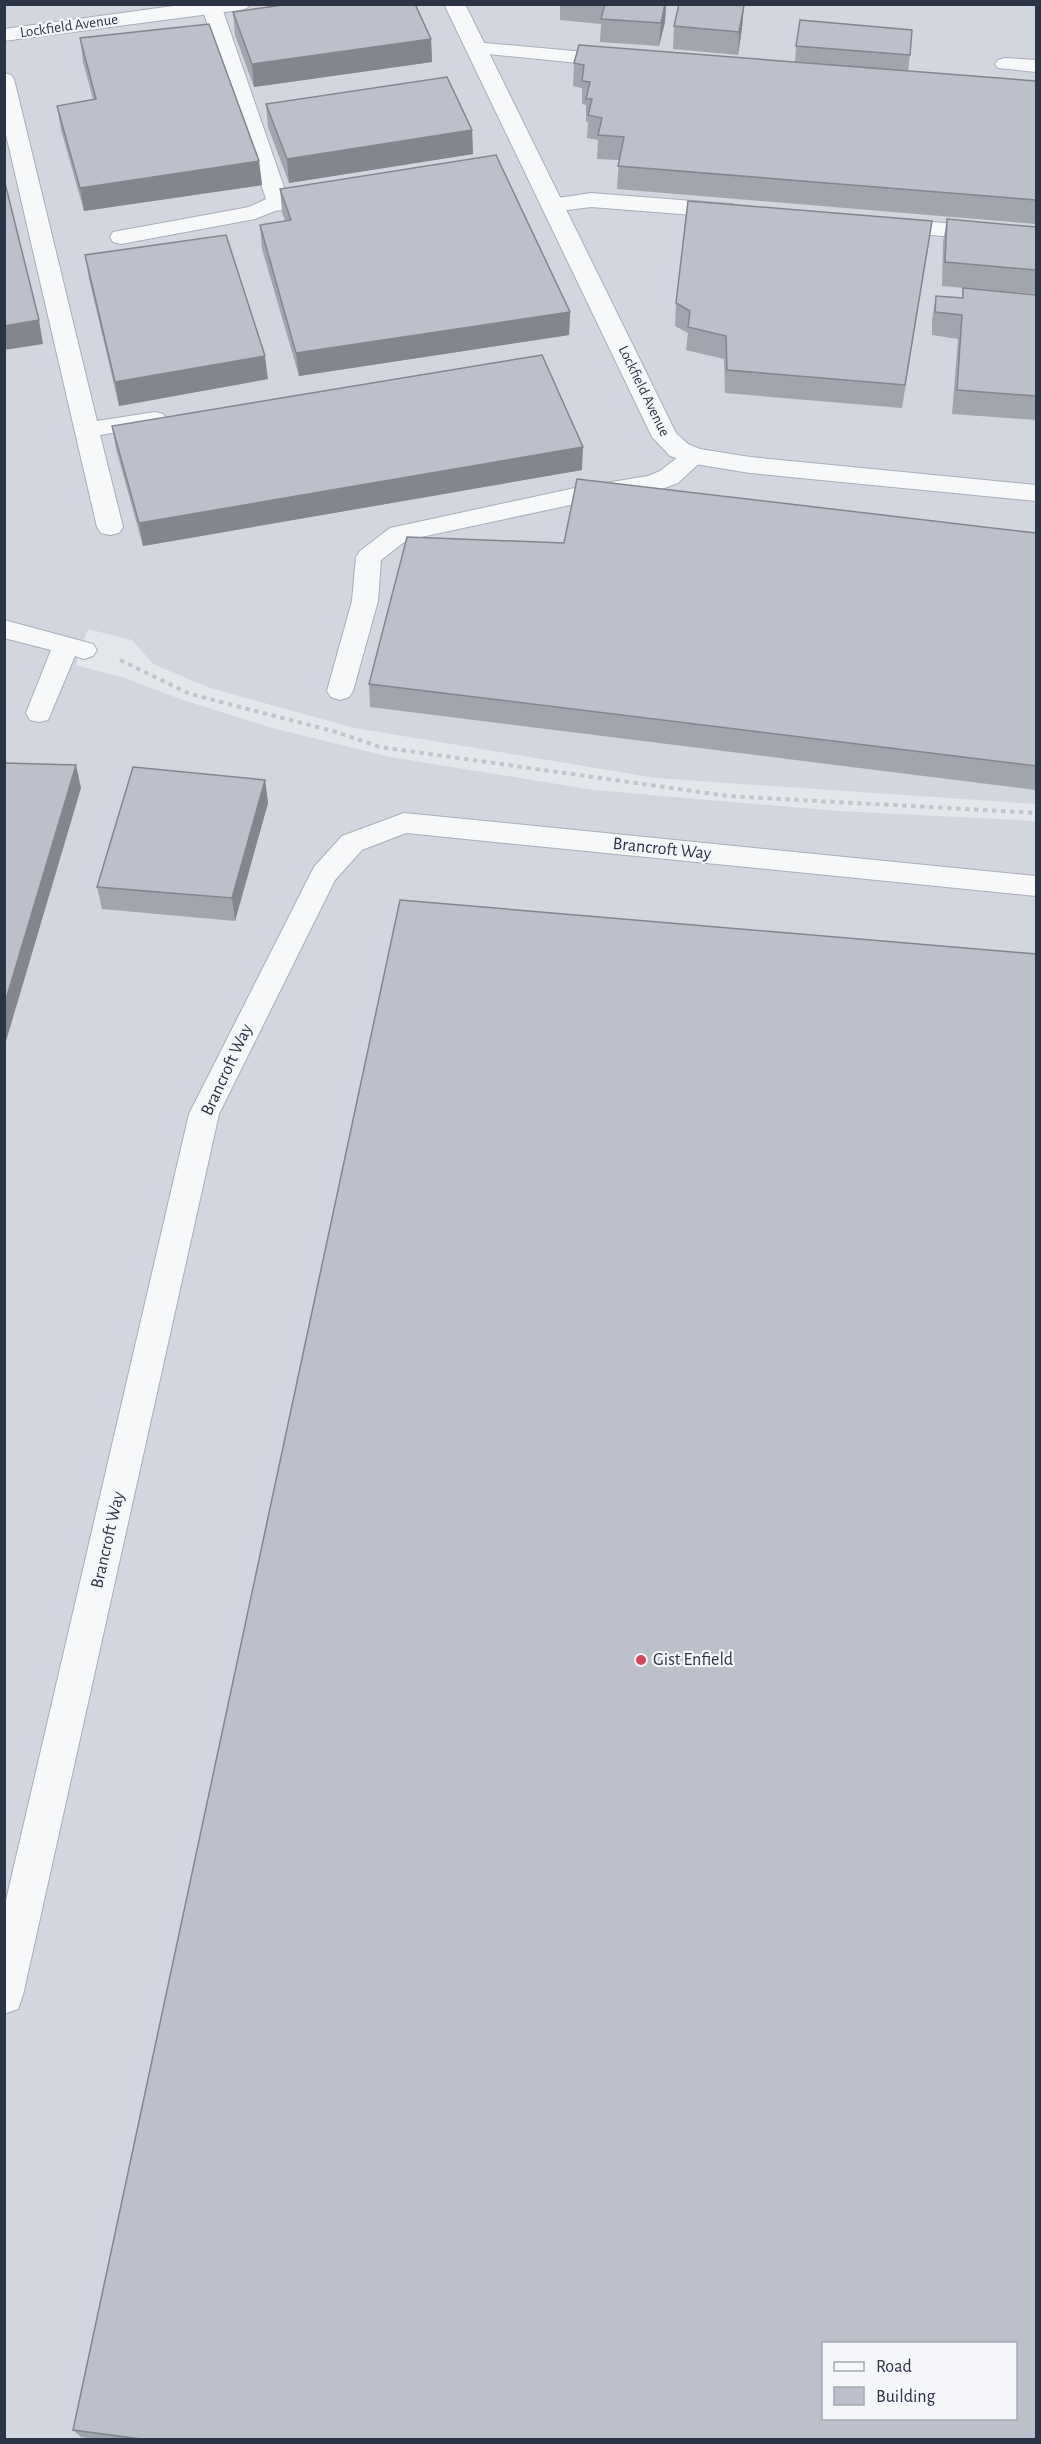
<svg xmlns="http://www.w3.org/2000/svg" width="1041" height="2444" viewBox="0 0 1041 2444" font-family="'Alegreya Sans',sans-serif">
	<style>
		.built { fill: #d2d6de; fill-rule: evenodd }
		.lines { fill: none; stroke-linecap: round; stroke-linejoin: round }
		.lane-casing { stroke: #a9aeb7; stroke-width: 2 }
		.street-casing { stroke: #a9aeb7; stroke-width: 2 }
		.path { stroke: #c2c5cb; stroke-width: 4; stroke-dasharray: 4.5 4.5; stroke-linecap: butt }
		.lane { fill: #f7f8fa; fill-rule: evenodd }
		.street { fill: #f7f8fa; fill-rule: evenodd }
		.wall { fill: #a1a5ae }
		.shaded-wall { fill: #83868d }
		.building { fill: #bbc0ca; stroke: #83868d; stroke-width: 1.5; fill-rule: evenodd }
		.poi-dot { fill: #d1495b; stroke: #f4f6f9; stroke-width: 2 }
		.labels { text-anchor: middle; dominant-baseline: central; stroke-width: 4.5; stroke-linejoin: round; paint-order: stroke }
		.far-street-label { font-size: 15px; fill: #2b3445; stroke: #f4f6f9 }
		.street-label { font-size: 18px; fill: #2b3445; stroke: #f4f6f9 }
		.poi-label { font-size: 18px; fill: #2b3445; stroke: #f4f6f9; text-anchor: start }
	</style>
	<rect width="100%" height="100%" fill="#e4e7ec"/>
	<path class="built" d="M5 5H1036V804L656 778 355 728 210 688 153 664 132 640 88 629 76 665 125 678 180 699 272 728 390 757 594 790 838 811 1036 821V2439L5 2440ZM824 2344H1016V2418H824Z"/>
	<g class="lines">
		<defs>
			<g id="lane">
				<polygon points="204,4 220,4 222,8 287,196 324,190 332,192 335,197 332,202 275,211 255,219 121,244 113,242 110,237 113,232 249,207 266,199 202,8"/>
				<polygon points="475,42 618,55 625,57 628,61 625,65 618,67 468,52 465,48 468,44"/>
				<polygon points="1005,58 1036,60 1036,72 998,68 995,64 998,60"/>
				<polygon points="4,73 11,75 14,79 97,421 155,412 163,414 167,419 163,424 155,426 100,435 123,527 119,533 110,535 101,533 97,527 4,126"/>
				<polygon points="591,193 731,204 739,206 742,211 739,216 731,218 591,207 552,212 544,210 541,205 544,200"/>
				<polygon points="888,218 1036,231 1036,245 880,230 877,225 880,220"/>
				<polygon points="695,448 704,451 707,456 678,483 662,489 575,504 407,540 381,560 378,601 353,691 349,697 340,700 331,697 327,691 352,601 356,557 360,551 390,528 575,488 648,476 660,471 686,451"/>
				<polygon points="4,620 93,644 97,650 93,656 84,659 75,656 48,720 39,722 30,720 26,713 51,650 4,638"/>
				<polygon points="404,813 1036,876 1036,896 406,833 362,850 335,880 219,1114 23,1995 18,2009 4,2014 4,1909 189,1114 314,867 342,836"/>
			</g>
			<g id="street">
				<polygon points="188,4 250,4 247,8 240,10 4,41 4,29"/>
				<polygon points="444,4 465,4 676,433 688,444 700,449 750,457 1036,485 1036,501 750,473 695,464 670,456 652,437"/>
			</g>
		</defs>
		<use href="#lane" class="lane-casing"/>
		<use href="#street" class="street-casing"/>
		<polyline class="path" points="120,660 190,694 333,731 380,747 728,796 1036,813"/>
		<use href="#lane" class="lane"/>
		<use href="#street" class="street"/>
	</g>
	<g class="wall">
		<polygon points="560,4 666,4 665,22 659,46 600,42 601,24 560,20"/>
		<polygon points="744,5 742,28 738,55 673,49 674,26"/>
		<polygon points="233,12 431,39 432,62 254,87 235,35"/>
		<polygon points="80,38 259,161 262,185 84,211 61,130 57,106 93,99 83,62"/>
		<polygon points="796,46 910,55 908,71 1036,81 1036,224 617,189 619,160 597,159 598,140 587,138 588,122 586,122 586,105 582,104 582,88 573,86 574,63 795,62"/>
		<polygon points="266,104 472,130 473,154 289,183 268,127"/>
		<polygon points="280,189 570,312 569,335 299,376 262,249 260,225 285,221 282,212"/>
		<polygon points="947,219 1036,227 1036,294 942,286 943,242"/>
		<polygon points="932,221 902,408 725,393 724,359 686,350 688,333 675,326 676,303"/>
		<polygon points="85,255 268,379 119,406 89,279"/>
		<polygon points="963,288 1036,295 1036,420 952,414 958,339 932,335 932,320 936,296 962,298"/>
		<polygon points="112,426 582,470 143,546 116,449"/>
		<polygon points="1036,533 1036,790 370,707 369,684 564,543"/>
		<polygon points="265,780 268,803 235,921 102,909 97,887"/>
		<polygon points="73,2430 1036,2439 95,2439 81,2437"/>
	</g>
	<g class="shaded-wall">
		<polygon points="665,4 666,4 665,22 659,46 661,23"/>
		<polygon points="744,5 742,28 738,55 739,32"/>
		<polygon points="431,39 432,62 254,87 252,64"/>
		<polygon points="472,130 473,154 289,183 287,159"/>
		<polygon points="259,161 262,185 84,211 80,188"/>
		<polygon points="570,312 569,335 299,376 296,353"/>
		<polygon points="39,320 43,344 4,350 4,326"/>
		<polygon points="265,356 268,379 119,406 115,382"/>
		<polygon points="583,447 582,470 143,546 139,523"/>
		<polygon points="76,765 81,788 4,1048 4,1006"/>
		<polygon points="265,780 268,803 235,921 232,898"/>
	</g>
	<g class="building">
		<polygon points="290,4 415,4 431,39 252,64 233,12"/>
		<polygon points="605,4 665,4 661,23 601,19"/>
		<polygon points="679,4 744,5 739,32 674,26"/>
		<polygon points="800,20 912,30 910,55 796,46"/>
		<polygon points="209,24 259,161 80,188 57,106 96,99 80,38"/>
		<polygon points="579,45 1036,81 1036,200 618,166 624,137 598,135 602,118 588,115 592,99 586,99 590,82 582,81 584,65 574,63"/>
		<polygon points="447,77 472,130 287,159 266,104"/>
		<polygon points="496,155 570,312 296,353 260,225 291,220 280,189"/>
		<polygon points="4,179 39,320 4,326"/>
		<polygon points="688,201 932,221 905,385 727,370 726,336 688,327 690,311 676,303"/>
		<polygon points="947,219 1036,227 1036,270 945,262"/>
		<polygon points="226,235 265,356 115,382 85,255"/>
		<polygon points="963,288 1036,295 1036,396 957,390 962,315 935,312 936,296 963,298"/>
		<polygon points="542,355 583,447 139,523 112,426"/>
		<polygon points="577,479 1036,533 1036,766 369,684 407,537 564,543"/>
		<polygon points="4,763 76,765 4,1006"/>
		<polygon points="133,767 265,780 232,898 97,887"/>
		<path d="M400 900 1036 954V2439H141L73 2430ZM824 2343H1016V2418H824Z"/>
	</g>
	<circle class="poi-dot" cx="641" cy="1660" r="6"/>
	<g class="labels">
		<g class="far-street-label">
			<text transform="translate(69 26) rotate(-8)">Lockfield Avenue</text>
			<text transform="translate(644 391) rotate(64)">Lockfield Avenue</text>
		</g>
		<g class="street-label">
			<text transform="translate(662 849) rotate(6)">Brancroft Way</text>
			<text transform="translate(227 1070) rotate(-65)">Brancroft Way</text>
			<text transform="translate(108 1540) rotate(-77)">Brancroft Way</text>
		</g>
		<g class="poi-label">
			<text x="653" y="1660">Gist Enfield</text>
		</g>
	</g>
	<rect width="1041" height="2444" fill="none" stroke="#2b3445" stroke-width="12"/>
	<rect x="822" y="2342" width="195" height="78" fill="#f4f6f9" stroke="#a4a8b1" stroke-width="1.5"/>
	<rect x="834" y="2362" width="30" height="9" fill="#f7f8fa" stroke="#a4a8b1" stroke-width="1.5"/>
	<text x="876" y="2372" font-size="18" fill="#2b3445">Road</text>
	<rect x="834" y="2387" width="30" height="18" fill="#bbc0ca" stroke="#a4a8b1" stroke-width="1.5"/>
	<text x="876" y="2402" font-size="18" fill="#2b3445">Building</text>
</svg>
